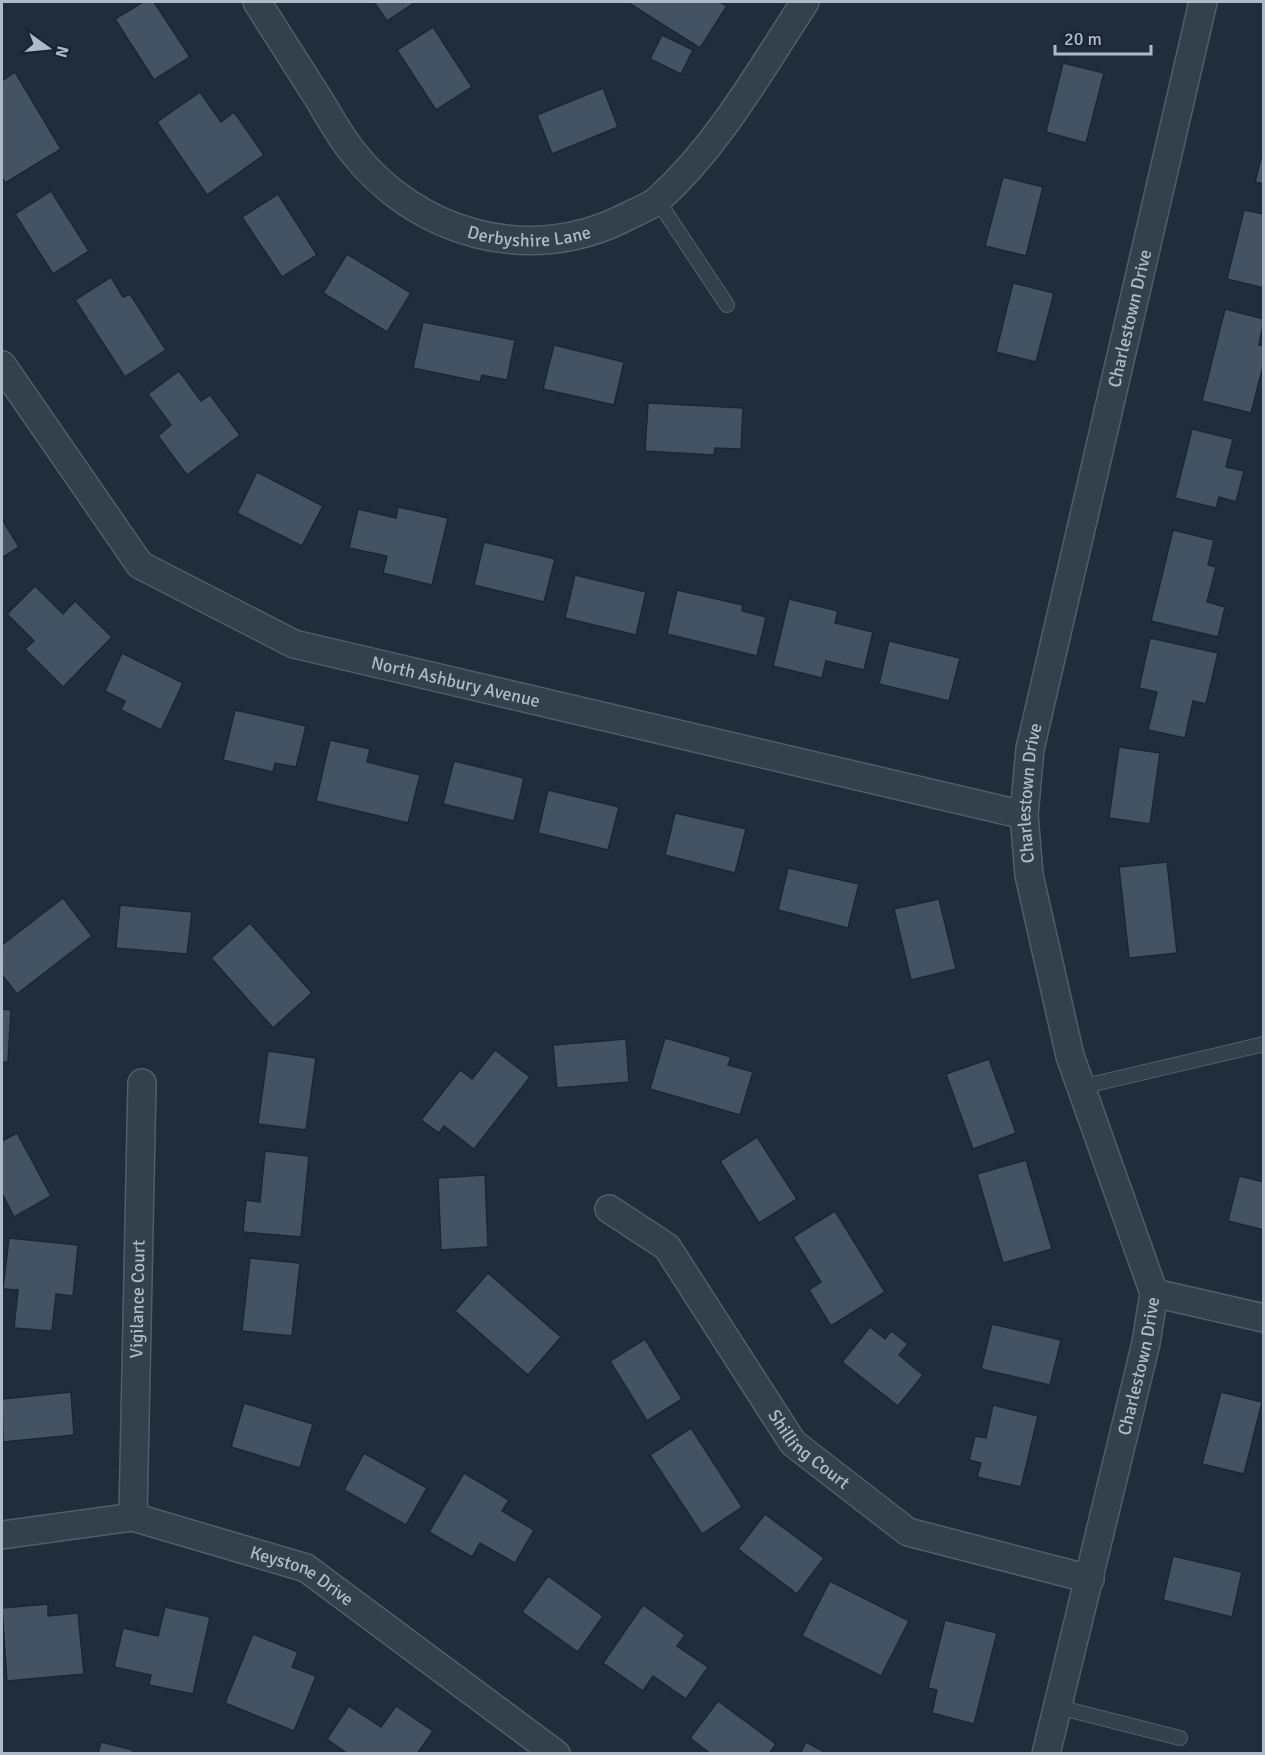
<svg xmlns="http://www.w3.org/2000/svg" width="1265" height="1755" viewBox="0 0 1265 1755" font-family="Signika,sans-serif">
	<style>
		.building { fill: #445363; stroke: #1b2733; stroke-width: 1.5 }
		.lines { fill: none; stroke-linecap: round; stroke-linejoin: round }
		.lane-casing { stroke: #525d6a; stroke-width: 16 }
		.street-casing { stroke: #525d6a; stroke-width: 30 }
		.lane { stroke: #34404c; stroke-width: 14 }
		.street { stroke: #34404c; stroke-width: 27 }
		.labels { text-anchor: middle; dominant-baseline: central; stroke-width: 6; stroke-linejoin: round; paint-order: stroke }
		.street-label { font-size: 18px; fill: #afbac8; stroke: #192531 }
	</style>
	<rect width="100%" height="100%" fill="#202e3c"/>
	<g class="building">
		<polygon points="143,2 154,2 190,57 154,80 115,19"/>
		<polygon points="374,2 416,2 387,21"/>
		<polygon points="627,2 720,2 727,6 700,48"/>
		<polygon points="433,27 472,87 436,110 397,50"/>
		<polygon points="662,35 693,50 681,74 650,59"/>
		<polygon points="1063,63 1104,73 1086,143 1046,132"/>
		<polygon points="15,72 61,149 5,183 2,178 2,81"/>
		<polygon points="603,88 618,127 552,154 537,115"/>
		<polygon points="200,92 221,122 234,112 264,155 207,195 157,122"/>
		<polygon points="1264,147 1264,184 1255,182"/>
		<polygon points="1003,177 1043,187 1026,256 985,246"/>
		<polygon points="51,191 89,251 53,274 15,214"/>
		<polygon points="278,194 317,255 282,277 242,217"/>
		<polygon points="1244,210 1264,214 1264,288 1227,279"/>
		<polygon points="347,254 411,293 387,332 323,293"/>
		<polygon points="111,277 123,297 130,294 166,350 125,377 75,300"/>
		<polygon points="1013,283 1054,293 1036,362 996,352"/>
		<polygon points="1225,309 1264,319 1259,345 1264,346 1264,362 1251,413 1202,401"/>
		<polygon points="423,322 515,340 507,380 482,375 480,382 413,368"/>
		<polygon points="554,345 624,362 614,405 543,389"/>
		<polygon points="179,371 201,401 210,395 240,435 187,475 158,436 171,425 148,394"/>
		<polygon points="648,403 743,408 741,449 715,448 714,455 645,451"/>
		<polygon points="1192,429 1233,439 1226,467 1244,471 1236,502 1219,497 1216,508 1175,498"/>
		<polygon points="257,472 323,506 302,546 237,513"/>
		<polygon points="398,507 448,518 432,585 383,573 387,556 349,548 358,509 396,518"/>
		<polygon points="2,519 19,547 2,558"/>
		<polygon points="1173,530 1214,540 1208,565 1216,567 1207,602 1225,607 1218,637 1151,621"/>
		<polygon points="484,542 555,559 544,602 474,585"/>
		<polygon points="575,575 646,592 636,635 565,618"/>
		<polygon points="35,586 63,614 75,601 112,637 63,687 25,649 34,641 7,614"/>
		<polygon points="677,590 743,605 742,611 766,617 757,656 667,634"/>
		<polygon points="789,599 838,611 835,623 873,632 864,670 826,661 822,678 773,666"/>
		<polygon points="1150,638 1218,653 1206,704 1193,701 1185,738 1148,730 1157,692 1139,688"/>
		<polygon points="889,641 960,658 949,701 879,684"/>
		<polygon points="122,653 183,683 161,730 121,710 125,701 105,691"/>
		<polygon points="235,710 306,726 296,767 275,763 273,772 223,760"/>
		<polygon points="330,740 370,749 367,762 420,775 408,823 316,801"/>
		<polygon points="1119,747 1160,753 1150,824 1109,818"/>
		<polygon points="454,761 524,778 514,821 443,804"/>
		<polygon points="548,790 619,807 608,850 538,833"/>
		<polygon points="675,813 746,829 735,873 665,855"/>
		<polygon points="1167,862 1177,953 1129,958 1119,867"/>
		<polygon points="788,868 859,884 848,928 778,910"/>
		<polygon points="63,898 92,936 17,994 2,975 2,945"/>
		<polygon points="939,899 956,969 911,980 894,909"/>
		<polygon points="120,905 192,912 187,954 116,948"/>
		<polygon points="250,923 312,993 273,1028 211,958"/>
		<polygon points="2,1009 11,1010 8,1062 2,1062"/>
		<polygon points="665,1038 731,1057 728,1065 753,1072 740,1115 650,1089"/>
		<polygon points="626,1039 629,1082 557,1088 553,1045"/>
		<polygon points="495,1050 530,1077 474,1149 444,1126 439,1133 421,1120 460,1070 472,1079"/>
		<polygon points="268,1051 316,1058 306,1130 258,1124"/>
		<polygon points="989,1059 1016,1133 973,1149 946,1074"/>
		<polygon points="17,1133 51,1196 14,1217 2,1193 2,1141"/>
		<polygon points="757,1137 797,1199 759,1223 720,1161"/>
		<polygon points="265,1151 309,1156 301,1237 243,1232 246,1200 260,1202"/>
		<polygon points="1026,1160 1052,1249 1003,1263 977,1174"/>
		<polygon points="485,1175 488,1247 441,1250 438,1178"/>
		<polygon points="1239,1176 1264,1182 1264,1230 1228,1221"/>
		<polygon points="835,1211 885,1292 831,1326 809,1290 821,1282 793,1237"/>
		<polygon points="9,1238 78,1245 73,1296 56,1294 52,1331 14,1328 18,1290 3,1289"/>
		<polygon points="250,1258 300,1263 292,1336 242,1331"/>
		<polygon points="488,1273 561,1337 528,1375 455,1311"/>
		<polygon points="992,1324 1061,1340 1050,1385 981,1369"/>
		<polygon points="870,1327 885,1339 891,1331 908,1344 899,1355 923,1375 898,1406 842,1362"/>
		<polygon points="645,1339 682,1399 647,1421 610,1361"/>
		<polygon points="71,1392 74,1435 3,1442 2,1399"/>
		<polygon points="1221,1392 1262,1402 1244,1474 1202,1464"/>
		<polygon points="244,1403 313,1424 300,1468 231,1447"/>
		<polygon points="993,1405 1038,1416 1021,1487 977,1477 981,1463 969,1460 975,1436 986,1438"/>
		<polygon points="691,1428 742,1507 702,1534 650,1455"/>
		<polygon points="364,1453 427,1488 406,1525 344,1490"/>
		<polygon points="464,1473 509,1500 502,1511 534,1530 515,1563 480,1543 472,1557 429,1532"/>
		<polygon points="765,1514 824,1558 797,1594 738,1549"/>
		<polygon points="1173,1556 1242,1572 1232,1617 1163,1600"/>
		<polygon points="548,1576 603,1616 578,1652 522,1612"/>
		<polygon points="830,1581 909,1621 881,1676 802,1636"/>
		<polygon points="48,1604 48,1616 78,1613 84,1674 7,1681 2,1608"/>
		<polygon points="643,1605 685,1635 677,1646 708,1667 686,1699 653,1676 643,1691 603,1663"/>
		<polygon points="165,1607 210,1617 193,1694 149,1685 151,1675 114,1667 123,1628 158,1636"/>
		<polygon points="945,1620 997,1633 974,1724 932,1713 937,1690 928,1688"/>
		<polygon points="253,1634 298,1652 292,1667 316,1676 294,1731 225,1703"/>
		<polygon points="718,1701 776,1744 769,1754 711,1754 690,1738"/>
		<polygon points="349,1706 381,1727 396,1706 433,1731 417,1754 348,1754 327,1739"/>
		<polygon points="101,1742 133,1750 132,1754 98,1754"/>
		<polygon points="806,1742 828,1754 800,1754"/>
	</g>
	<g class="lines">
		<defs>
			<g id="lane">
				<polyline points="658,201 727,305"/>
				<polyline points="1081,1087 1264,1044"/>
				<polyline points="1058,1707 1180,1738"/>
			</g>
			<g id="street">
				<path id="s1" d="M257 2C278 35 299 68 320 101 330 118 340 136 352 151 416 234 529 266 624 218 635 212 651 207 660 198 720 143 761 69 805 2"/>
				<path id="s2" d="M2 365 140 565 294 644 1024 815"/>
				<path id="s3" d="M609 1209 667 1247 793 1443 908 1532 1090 1579"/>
				<polyline points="1154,1293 1264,1318"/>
				<path id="s4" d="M133 1517 142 1083"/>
				<path id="s5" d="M2 1535 133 1517 306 1568 556 1754"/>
				<path id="s6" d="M1046 1754 1146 1343 1154 1293 1070 1056 1029 875 1024 815 1030 749 1203 2"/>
			</g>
		</defs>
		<use href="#lane" class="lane-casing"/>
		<use href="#street" class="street-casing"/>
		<use href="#lane" class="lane"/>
		<use href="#street" class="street"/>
	</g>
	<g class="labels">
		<g class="street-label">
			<text stroke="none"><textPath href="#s1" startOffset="382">Derbyshire Lane</textPath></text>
			<text stroke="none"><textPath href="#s6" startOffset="1479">Charlestown Drive</textPath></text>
			<text stroke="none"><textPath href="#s2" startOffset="582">North Ashbury Avenue</textPath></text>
			<text stroke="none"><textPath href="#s6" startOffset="993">Charlestown Drive</textPath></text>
			<text stroke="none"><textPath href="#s4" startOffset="218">Vigilance Court</textPath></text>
			<text stroke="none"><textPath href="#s6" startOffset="399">Charlestown Drive</textPath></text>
			<text stroke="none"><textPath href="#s3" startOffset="318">Shilling Court</textPath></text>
			<text stroke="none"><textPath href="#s5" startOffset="312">Keystone Drive</textPath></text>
		</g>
	</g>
	<rect width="1265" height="1755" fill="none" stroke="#afbac8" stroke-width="6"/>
	<g transform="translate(48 48) rotate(105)" stroke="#192531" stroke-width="4.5" paint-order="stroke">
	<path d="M0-4.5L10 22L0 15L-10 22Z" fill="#afbac8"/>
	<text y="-9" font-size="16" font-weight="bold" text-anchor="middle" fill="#afbac8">N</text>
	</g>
	<path d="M1055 45v9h96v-9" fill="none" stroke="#afbac8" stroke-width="3"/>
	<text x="1064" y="45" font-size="18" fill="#afbac8" stroke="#192531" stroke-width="4.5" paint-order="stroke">20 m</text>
</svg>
